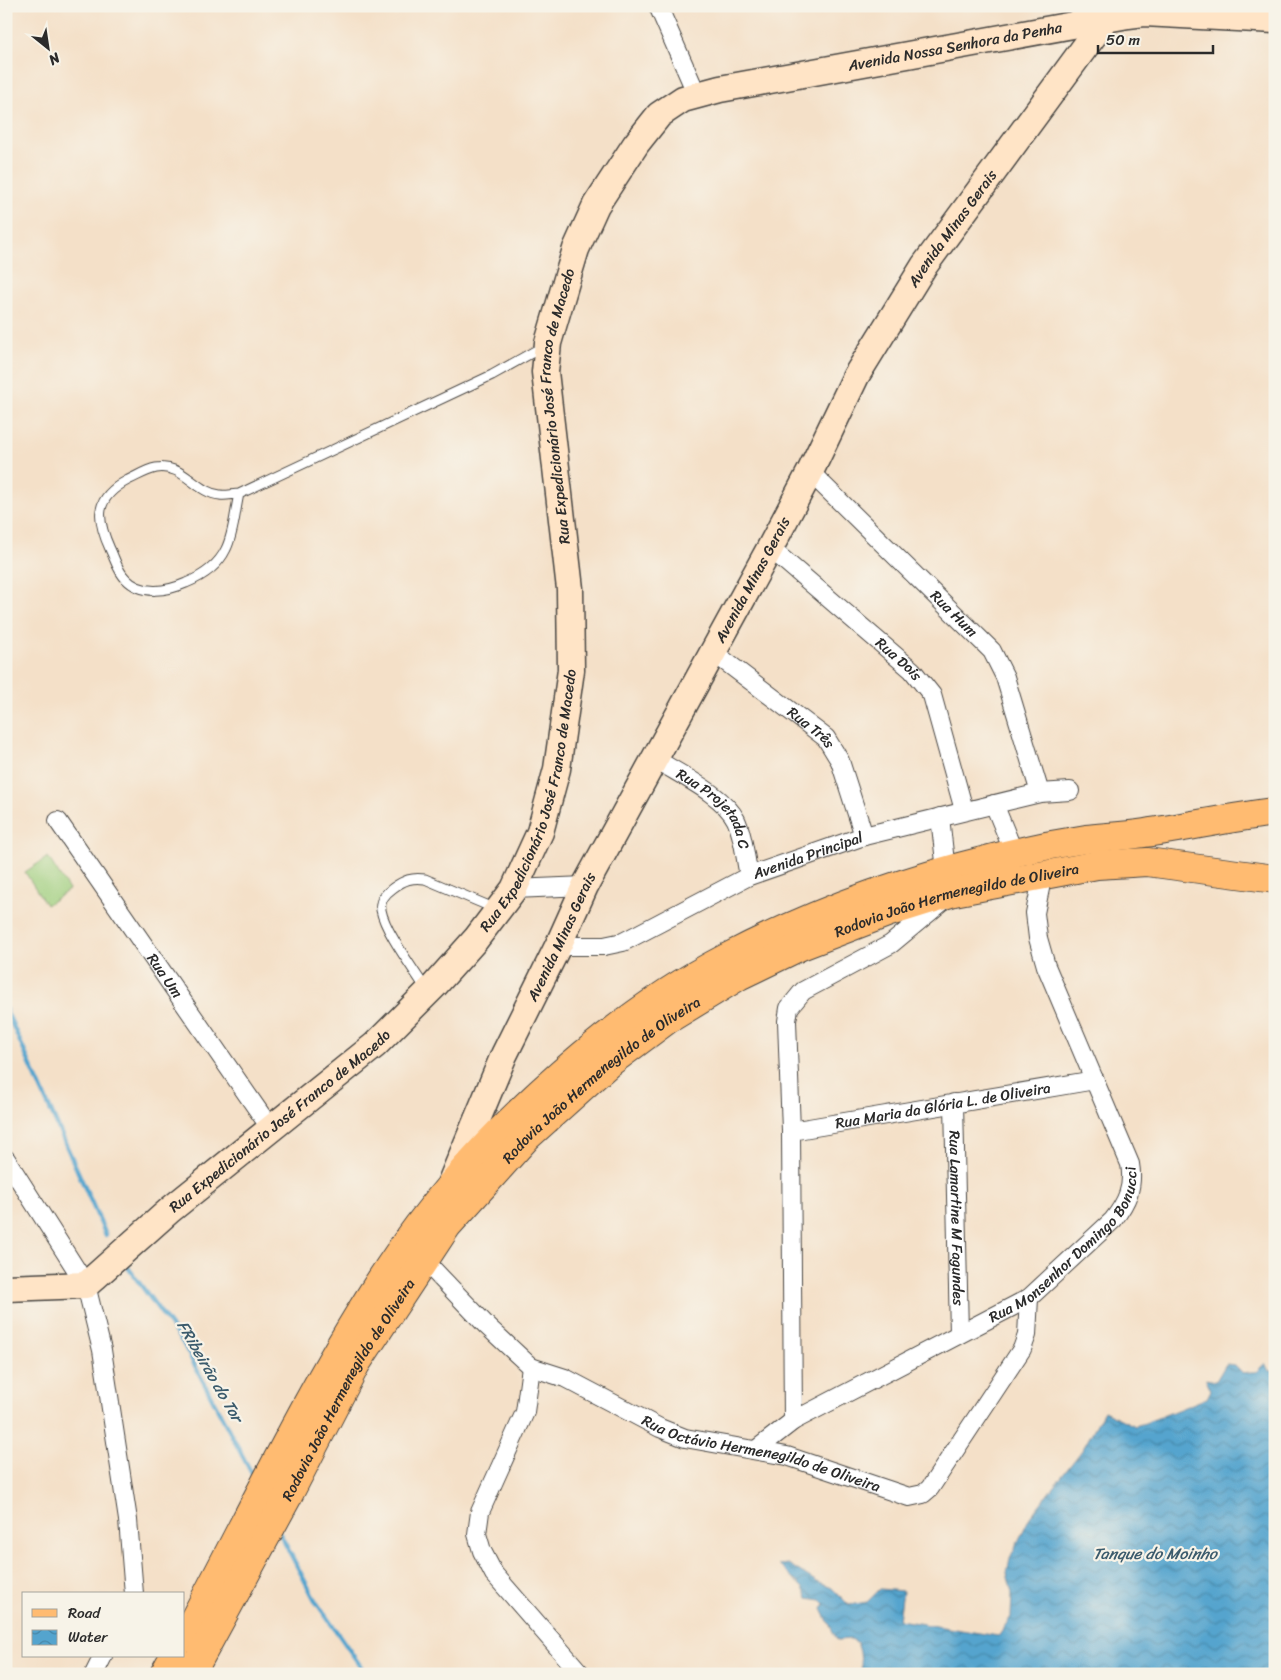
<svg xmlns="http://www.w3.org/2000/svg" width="1281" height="1680" viewBox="0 0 1281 1680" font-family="Sriracha,sans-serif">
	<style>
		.pitch { fill: #9ece7d; stroke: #647c54 }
		.water { fill: url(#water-waves); stroke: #40687c }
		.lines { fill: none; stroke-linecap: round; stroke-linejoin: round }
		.stream { stroke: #54a4ce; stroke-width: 4.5 }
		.lane-casing { stroke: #494643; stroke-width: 11 }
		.street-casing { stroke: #494643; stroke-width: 20 }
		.secondary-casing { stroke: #494643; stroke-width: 29 }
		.primary-casing { stroke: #494643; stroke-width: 30 }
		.lane { stroke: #fff; stroke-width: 9 }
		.street { stroke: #fff; stroke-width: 18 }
		.secondary { stroke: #ffe4c6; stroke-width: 26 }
		.primary { stroke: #ffbb71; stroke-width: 28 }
		.labels { text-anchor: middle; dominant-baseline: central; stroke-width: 4.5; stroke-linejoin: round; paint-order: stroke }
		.street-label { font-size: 15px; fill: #2b2b2b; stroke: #f7f3e8 }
		.water-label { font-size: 16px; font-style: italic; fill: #3b5b6c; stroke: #f7f3e8 }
	</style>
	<defs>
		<pattern id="water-waves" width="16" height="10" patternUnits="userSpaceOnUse" patternTransform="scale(1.25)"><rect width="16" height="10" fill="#54a4ce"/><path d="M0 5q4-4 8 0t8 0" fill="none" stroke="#4686a7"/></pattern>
	</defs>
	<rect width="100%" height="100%" fill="#f7f3e8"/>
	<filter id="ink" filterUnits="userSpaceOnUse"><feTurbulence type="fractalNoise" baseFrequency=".02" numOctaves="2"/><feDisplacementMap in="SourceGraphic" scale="10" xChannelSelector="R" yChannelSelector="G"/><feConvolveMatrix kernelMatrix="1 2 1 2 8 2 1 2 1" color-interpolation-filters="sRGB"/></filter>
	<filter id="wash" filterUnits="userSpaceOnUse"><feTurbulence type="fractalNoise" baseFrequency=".0096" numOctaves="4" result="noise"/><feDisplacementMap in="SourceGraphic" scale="20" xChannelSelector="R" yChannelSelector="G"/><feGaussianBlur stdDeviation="1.12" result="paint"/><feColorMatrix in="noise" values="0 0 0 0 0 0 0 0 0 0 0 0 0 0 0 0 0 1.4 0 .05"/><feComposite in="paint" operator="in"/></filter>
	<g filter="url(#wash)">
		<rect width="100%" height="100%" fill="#f4e0c8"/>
		<polygon class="pitch" points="48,857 69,890 46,905 25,872"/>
		<path class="water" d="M1265 1363 1269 1371H1275V1674H862L860 1652 857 1642 851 1639 837 1640 822 1609 825 1604 821 1600 808 1598 803 1588 779 1565 788 1564 817 1582 832 1588 849 1605 867 1602 880 1589 903 1591 899 1620 998 1636 1011 1617 1012 1593 1007 1573 1010 1558 1030 1517 1083 1449 1104 1411 1135 1426 1145 1423 1207 1398 1211 1390 1206 1379 1216 1381 1226 1364 1235 1365 1243 1373C1260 1370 1252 1376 1265 1363Z"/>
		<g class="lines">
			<g class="stream">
				<polyline points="6,1010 106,1235"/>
				<polyline points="124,1262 183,1343 252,1474"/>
				<polyline points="279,1532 316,1602 366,1674"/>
			</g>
		</g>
	</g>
	<g filter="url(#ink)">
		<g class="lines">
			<defs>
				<g id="lane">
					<path d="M239 494C235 511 234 533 226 549 218 566 203 576 186 583 168 591 142 596 126 579 118 572 115 559 110 549 96 518 94 498 128 480 137 476 146 470 156 468 183 463 196 493 220 495 226 496 233 494 239 494L492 375 544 346"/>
					<path d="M427 991C415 971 385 932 381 910 379 901 386 893 393 888 404 880 412 877 425 879L496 909"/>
				</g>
				<g id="street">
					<polyline points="658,6 697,95"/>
					<path id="s1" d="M810 472 992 651 1005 677 1040 793"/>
					<path id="s2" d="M770 548 912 670 932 695 964 810"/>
					<path id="s3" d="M713 652 826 738 840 761 864 836"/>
					<path id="s4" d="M654 758C678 774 723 794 736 820 744 837 745 858 749 876"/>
					<polyline points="994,804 1014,853"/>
					<polyline points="940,817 946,871"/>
					<path id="s5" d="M58 821 271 1129"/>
					<polyline points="514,889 585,886"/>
					<path id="s6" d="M558 946H604L623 942 749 876 864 836 1040 793 1070 791"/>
					<path id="s7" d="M954 1103 959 1334"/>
					<path id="s8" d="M791 1131 1095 1080"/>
					<polyline points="6,1159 86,1285 102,1350 128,1520 134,1594"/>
					<path id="s9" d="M424 1260 487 1326 531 1367 565 1378 660 1428 685 1438 787 1456 909 1497 923 1494 930 1488 1022 1349 1027 1335 1029 1298"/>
					<polyline points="531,1367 525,1412 480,1512 477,1534 482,1551 494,1574 581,1674"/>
					<polyline points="793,1421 791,1131 787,1021 789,1008 803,991 891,944 944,900"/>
					<path id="s10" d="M757 1449 793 1421 1029 1298 1113 1220C1127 1202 1134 1187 1130 1164L1046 966 1038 938 1035 913 1043 874"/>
					<polyline points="94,1674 103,1656"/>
				</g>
				<g id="secondary">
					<path id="s11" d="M451 1182 504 1055 558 946 585 886 770 548 810 472 856 376 924 266 1110 13"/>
					<path id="s12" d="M6 1288 86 1285 170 1210 375 1045 434 986 476 939 514 889 540 832 557 769 571 670 570 589 545 372 548 343 566 282 576 249 596 205 636 144 659 115 683 99 720 89 1128 15 1144 13 1275 20"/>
				</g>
				<g id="primary">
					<path d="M184 1638C251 1514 311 1384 389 1267 467 1149 601 1023 726 958 808 915 896 882 986 860 1019 851 1053 844 1086 839 1106 837 1125 836 1145 833 1188 827 1231 817 1275 812"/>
					<polyline points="164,1674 174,1656"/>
					<path id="s13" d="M191 1674 288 1496 356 1364 447 1226 528 1136 608 1064 667 1020 739 976 801 946 887 913 954 892 1097 865 1147 862 1275 879"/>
				</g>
			</defs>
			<use href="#lane" class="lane-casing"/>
			<use href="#street" class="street-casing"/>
			<use href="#secondary" class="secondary-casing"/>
			<use href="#primary" class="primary-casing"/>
			<use href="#lane" class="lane"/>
			<use href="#street" class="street"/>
			<use href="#secondary" class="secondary"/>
			<use href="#primary" class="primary"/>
		</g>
	</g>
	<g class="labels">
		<g class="street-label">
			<text stroke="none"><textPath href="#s12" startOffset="1784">Avenida Nossa Senhora da Penha</textPath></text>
			<text stroke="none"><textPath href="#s11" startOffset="1079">Avenida Minas Gerais</textPath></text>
			<text stroke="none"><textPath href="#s12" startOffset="1159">Rua Expedicionário José Franco de Macedo</textPath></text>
			<text stroke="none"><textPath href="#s11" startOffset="674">Avenida Minas Gerais</textPath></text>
			<text stroke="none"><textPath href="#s1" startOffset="202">Rua Hum</textPath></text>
			<text stroke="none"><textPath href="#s2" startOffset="170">Rua Dois</textPath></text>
			<text stroke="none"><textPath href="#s3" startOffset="124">Rua Três</textPath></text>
			<text stroke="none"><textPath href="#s12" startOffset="754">Rua Expedicionário José Franco de Macedo</textPath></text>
			<text stroke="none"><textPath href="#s4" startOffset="81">Rua Projetada C</textPath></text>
			<text stroke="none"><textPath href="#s6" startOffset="270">Avenida Principal</textPath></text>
			<text stroke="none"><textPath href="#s13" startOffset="1135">Rodovia João Hermenegildo de Oliveira</textPath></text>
			<text stroke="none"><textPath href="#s11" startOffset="269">Avenida Minas Gerais</textPath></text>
			<text stroke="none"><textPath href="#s5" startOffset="188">Rua Um</textPath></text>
			<text stroke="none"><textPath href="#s13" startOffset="730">Rodovia João Hermenegildo de Oliveira</textPath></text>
			<text stroke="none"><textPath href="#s8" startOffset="154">Rua Maria da Glória L. de Oliveira</textPath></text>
			<text stroke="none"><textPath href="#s12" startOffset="334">Rua Expedicionário José Franco de Macedo</textPath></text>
			<text stroke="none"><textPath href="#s7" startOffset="115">Rua Lamartine M Fagundes</textPath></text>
			<text stroke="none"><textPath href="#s10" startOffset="376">Rua Monsenhor Domingo Bonucci</textPath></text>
			<text stroke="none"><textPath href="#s13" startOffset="325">Rodovia João Hermenegildo de Oliveira</textPath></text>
			<text stroke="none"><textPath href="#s9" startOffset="399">Rua Octávio Hermenegildo de Oliveira</textPath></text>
		</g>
		<g class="water-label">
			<text transform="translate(210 1371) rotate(60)">FRibeirão do Tor</text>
			<text x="1155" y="1553">Tanque do Moinho</text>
		</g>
	</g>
	<rect width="1281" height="1680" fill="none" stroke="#f7f3e8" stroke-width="25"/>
	<rect x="22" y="1592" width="162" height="65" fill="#f7f3e8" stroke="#a5a39c"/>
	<rect x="32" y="1609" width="25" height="8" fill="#ffbb71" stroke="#a5a39c"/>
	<text x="68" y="1618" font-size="15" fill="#2b2b2b">Road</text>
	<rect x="32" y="1630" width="25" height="15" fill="url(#water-waves)" stroke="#a5a39c"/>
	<text x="68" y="1642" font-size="15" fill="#2b2b2b">Water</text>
	<g transform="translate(48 48) rotate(150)" stroke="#f7f3e8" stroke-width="4" paint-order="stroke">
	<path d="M0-4L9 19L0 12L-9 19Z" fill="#2b2b2b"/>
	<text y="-8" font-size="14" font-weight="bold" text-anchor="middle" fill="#2b2b2b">N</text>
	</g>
	<path d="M1098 45v8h115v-8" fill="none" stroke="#2b2b2b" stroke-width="2.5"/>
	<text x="1106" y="45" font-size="15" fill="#2b2b2b" stroke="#f7f3e8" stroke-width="4" paint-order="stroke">50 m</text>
</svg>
